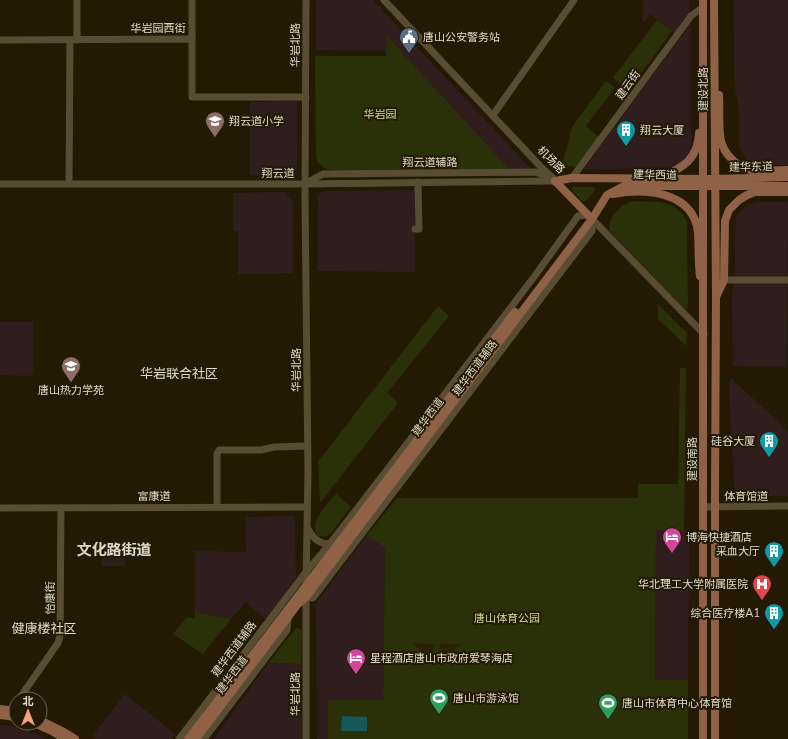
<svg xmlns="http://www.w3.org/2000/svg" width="788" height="739" viewBox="0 0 788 739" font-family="'Nunito Sans','Noto Sans SC',sans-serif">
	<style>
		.commercial { fill: #301d1e }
		.green { fill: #2a3007 }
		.sand { fill: #2a2202 }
		.water { fill: #185758 }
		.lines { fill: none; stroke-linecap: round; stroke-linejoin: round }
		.minor { stroke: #584c33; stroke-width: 7 }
		.major { stroke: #8f6146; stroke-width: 8 }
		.labels { text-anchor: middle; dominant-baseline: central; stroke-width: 4; stroke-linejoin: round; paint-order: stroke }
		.street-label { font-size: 11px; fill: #e0d9cb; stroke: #241a03 }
		.poi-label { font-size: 11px; fill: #e0d9cb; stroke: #241a03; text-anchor: start }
		.park-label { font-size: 11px; fill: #cadc8a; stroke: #241a03 }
		.quarter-label { font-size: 13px; fill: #e0d9cb; stroke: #241a03 }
		.district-label { font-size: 15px; font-weight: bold; fill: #e0d9cb; stroke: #241a03 }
	</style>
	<rect width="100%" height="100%" fill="#241a03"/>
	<g class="commercial">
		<polygon points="316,0 373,0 530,168 528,172 512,172 387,37 387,51 316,50"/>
		<polygon points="643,0 689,0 689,17 677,35 650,14 643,23"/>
		<polygon points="733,0 788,0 788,165 750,165 739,146 739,109 735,89"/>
		<polygon points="691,23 691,147 689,154 682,162 673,167 583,170"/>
		<polygon points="297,101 297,170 289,176 250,175 250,102"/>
		<polygon points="415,190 415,272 317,271 318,196 323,191"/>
		<polygon points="283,192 293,201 293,273 238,274 238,231 233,231 233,193"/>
		<polygon points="756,202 788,202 787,367 733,366 732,295 735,277 735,224 737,215 745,207"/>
		<polygon points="0,322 33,322 33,372 30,376 0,375"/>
		<polygon points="731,378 771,415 788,432 788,496 742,496 738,493 734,488 729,383"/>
		<polygon points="295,516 296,582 266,620 246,602 231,619 195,612 195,551 246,552 245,517"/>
		<polygon points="656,530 689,530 688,680 655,680"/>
		<polygon points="367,535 385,548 383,700 328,700 328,739 317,739 316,603"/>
		<rect x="102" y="542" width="23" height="24"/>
		<polygon points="268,663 301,664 301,739 214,739"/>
		<polygon points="125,694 175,734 171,739 96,739 92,736"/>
		<polygon points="0,725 8,725 35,733 45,739 0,739"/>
	</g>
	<g class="green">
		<polygon points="657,20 672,31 629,90 613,78"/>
		<path d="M387 36 512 172 335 171C325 169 319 167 316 157L315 56H386Z"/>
		<polygon points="606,81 615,87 586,126 599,137 577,167 564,166 562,165 572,127"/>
		<polygon points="573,187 594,187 595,190 586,201 582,201 571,189"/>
		<path d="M635 201C656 202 677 199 687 222L688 308 685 309 609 230C609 216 621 203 635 201Z"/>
		<polygon points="658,304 687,333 686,346 658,319"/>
		<polygon points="438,306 449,316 387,393 398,403 320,503 318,462"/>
		<polygon points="680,368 686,368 684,530 656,530 655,680 688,680 688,739 328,739 328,700 383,700 385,548 367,535 397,498 638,498 638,484 678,484"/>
		<path d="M336 494 351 507 330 534 325 537 318 536C308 521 327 505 336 494Z"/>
		<polygon points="195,612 231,619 203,654 173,634 186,618 195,618"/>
		<polygon points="296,628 301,629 302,631 301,664 268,663"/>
	</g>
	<g class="sand">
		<polygon points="413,643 435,644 432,653 428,657"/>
		<polygon points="439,644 461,644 445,657 442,653"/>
	</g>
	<polygon class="water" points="342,716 367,717 367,731 341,731"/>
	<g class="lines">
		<g class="minor">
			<polyline points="192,0 192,39"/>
			<polyline points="306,0 305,197 308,472 306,586 306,739"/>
			<polyline points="384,0 541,167 552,177"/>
			<polyline points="0,40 192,39 192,97 306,97"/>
			<polyline points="77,40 77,0"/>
			<polyline points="493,115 574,0"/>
			<polyline points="572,178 691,16 703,7"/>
			<polyline points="306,183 323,174 536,172 553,180"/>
			<polyline points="0,184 305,184 555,181"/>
			<polyline points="69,184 70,40"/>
			<polyline points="592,219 704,334"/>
			<polyline points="415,229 419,229 418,182"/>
			<polyline points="724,280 788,280"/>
			<polyline points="217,507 217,454 219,450 261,450 274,447 307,446"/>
			<polyline points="703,507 788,506"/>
			<polyline points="0,508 307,507"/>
			<path d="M308 529C314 540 321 545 333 544"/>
			<polyline points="306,597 313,598 592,231 592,219"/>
			<polyline points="19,699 58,643 60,636 61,508"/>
			<polyline points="179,739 306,572 329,545 387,470 534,277 578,216 588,215"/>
			<polyline points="204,739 287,630 288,619"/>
		</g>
		<g class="major">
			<polyline points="714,0 716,298 715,491 715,739"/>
			<path d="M719 95C720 108 718 130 721 141 724 154 738 168 751 170 763 172 776 170 788 170"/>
			<path d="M661 177C683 168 698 159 699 133"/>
			<polyline points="555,181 572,178 714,179 788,177"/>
			<polyline points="555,181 592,219"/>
			<path d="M613 194C645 188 693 191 698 232 699 247 698 261 700 276"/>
			<polyline points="717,295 724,280 725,221 729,210 739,200 747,195 755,192 788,192"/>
			<polyline points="0,709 16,711"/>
			<polyline points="0,715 16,717"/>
			<polyline points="40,720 62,731 75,739"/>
			<polyline points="34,723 52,731 65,739"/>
			<polyline points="188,739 338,544 515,312"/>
			<polyline points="196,739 297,605 306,597 592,219 607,195 624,186 788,186"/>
			<polyline points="703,739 703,0"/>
		</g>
	</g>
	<defs>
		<symbol id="civic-pin" viewBox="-11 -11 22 30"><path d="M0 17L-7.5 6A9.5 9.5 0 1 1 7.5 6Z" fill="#5c6f8a" stroke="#241a03"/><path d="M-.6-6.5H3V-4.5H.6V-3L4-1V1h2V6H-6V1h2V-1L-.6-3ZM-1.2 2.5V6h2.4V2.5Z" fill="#fff"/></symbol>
		<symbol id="school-pin" viewBox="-11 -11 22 30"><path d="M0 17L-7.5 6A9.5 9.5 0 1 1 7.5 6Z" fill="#8d6e63" stroke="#241a03"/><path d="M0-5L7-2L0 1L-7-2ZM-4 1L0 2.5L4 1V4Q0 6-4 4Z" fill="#fff"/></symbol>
		<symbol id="building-pin" viewBox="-11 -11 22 30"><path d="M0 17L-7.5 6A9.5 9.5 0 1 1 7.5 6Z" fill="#0f9aa8" stroke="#241a03"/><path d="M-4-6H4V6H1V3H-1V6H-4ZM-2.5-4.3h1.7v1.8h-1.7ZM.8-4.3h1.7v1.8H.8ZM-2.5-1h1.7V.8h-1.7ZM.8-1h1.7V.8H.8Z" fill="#fff"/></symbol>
		<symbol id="university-pin" viewBox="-11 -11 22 30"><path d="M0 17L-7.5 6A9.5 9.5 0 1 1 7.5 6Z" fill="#8d6e63" stroke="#241a03"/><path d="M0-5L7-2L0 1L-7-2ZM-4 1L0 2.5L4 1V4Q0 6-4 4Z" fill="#fff"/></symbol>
		<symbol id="hotel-pin" viewBox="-11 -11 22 30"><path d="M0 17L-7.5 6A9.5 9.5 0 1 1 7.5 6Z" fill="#d1479c" stroke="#241a03"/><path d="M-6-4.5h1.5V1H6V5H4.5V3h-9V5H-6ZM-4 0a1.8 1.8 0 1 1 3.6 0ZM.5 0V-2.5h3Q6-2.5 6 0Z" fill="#fff"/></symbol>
		<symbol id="hospital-pin" viewBox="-11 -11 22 30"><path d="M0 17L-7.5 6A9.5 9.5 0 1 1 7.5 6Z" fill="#e0444e" stroke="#241a03"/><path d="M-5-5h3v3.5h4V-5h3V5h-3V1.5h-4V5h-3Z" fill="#fff"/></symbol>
		<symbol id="stadium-pin" viewBox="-11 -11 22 30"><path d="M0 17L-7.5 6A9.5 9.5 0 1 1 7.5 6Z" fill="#2e9e5b" stroke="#241a03"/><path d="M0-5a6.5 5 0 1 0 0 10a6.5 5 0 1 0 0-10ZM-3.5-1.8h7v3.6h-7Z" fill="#fff"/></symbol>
	</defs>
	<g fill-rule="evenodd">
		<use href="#civic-pin" x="398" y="26" width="22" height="30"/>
		<use href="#school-pin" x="204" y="110" width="22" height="30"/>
		<use href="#building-pin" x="615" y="119" width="22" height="30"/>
		<use href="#university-pin" x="60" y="355" width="22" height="30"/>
		<use href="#building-pin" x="758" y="430" width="22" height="30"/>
		<use href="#hotel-pin" x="661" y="526" width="22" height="30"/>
		<use href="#building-pin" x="763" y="540" width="22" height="30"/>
		<use href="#hospital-pin" x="751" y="573" width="22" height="30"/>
		<use href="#building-pin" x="763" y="602" width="22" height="30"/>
		<use href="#hotel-pin" x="345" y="647" width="22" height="30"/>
		<use href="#stadium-pin" x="428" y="687" width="22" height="30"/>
		<use href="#stadium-pin" x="597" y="692" width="22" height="30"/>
	</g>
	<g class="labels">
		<g class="street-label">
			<text x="158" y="28">华岩园西街</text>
			<text transform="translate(295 45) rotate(-90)">华岩北路</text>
			<text transform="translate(628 85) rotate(-54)">建云街</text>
			<text transform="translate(703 89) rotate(-90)">建设北路</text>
			<text transform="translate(551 160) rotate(45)">机场路</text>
			<text x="430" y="162">翔云道辅路</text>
			<text transform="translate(751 167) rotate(-1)">建华东道</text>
			<text x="278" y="173">翔云道</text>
			<text transform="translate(655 175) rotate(1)">建华西道</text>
			<text transform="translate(475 368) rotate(-53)">建华西道辅路</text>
			<text transform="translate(296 370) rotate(-90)">华岩北路</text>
			<text transform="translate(428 417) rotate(-53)">建华西道</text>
			<text transform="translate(692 459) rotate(-90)">建设南路</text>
			<text x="154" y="496">富康道</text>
			<text x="746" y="496">体育馆道</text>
			<text transform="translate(50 598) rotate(-90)">怡康街</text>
			<text transform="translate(234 649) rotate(-53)">建华西道辅路</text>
			<text transform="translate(232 675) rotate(-53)">建华西道</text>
			<text transform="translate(295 694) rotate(-90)">华岩北路</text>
		</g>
		<g class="poi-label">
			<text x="423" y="37">唐山公安警务站</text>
			<text x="229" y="121">翔云道小学</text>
			<text x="640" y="130">翔云大厦</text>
			<text x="71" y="390" text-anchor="middle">唐山热力学苑</text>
			<text x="755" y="441" text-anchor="end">硅谷大厦</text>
			<text x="686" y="537">博海快捷酒店</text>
			<text x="760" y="551" text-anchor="end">采血大厅</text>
			<text x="748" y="584" text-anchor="end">华北理工大学附属医院</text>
			<text x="760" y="613" text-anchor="end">综合医疗楼A1</text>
			<text x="370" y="658">星程酒店唐山市政府爱琴海店</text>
			<text x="453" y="698">唐山市游泳馆</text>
			<text x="622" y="703">唐山市体育中心体育馆</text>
		</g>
		<g class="park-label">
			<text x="380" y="114">华岩园</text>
			<text x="507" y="618">唐山体育公园</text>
		</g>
		<g class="quarter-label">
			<text x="179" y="374">华岩联合社区</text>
			<text x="44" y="629">健康楼社区</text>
		</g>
		<g class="district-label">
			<text x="114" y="550">文化路街道</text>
		</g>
	</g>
	<g transform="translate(28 711)"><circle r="19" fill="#241a03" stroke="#6f6653"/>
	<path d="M0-3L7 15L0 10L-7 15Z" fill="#f2a17e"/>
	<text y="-6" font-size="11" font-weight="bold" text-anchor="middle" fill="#e0d9cb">北</text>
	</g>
</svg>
